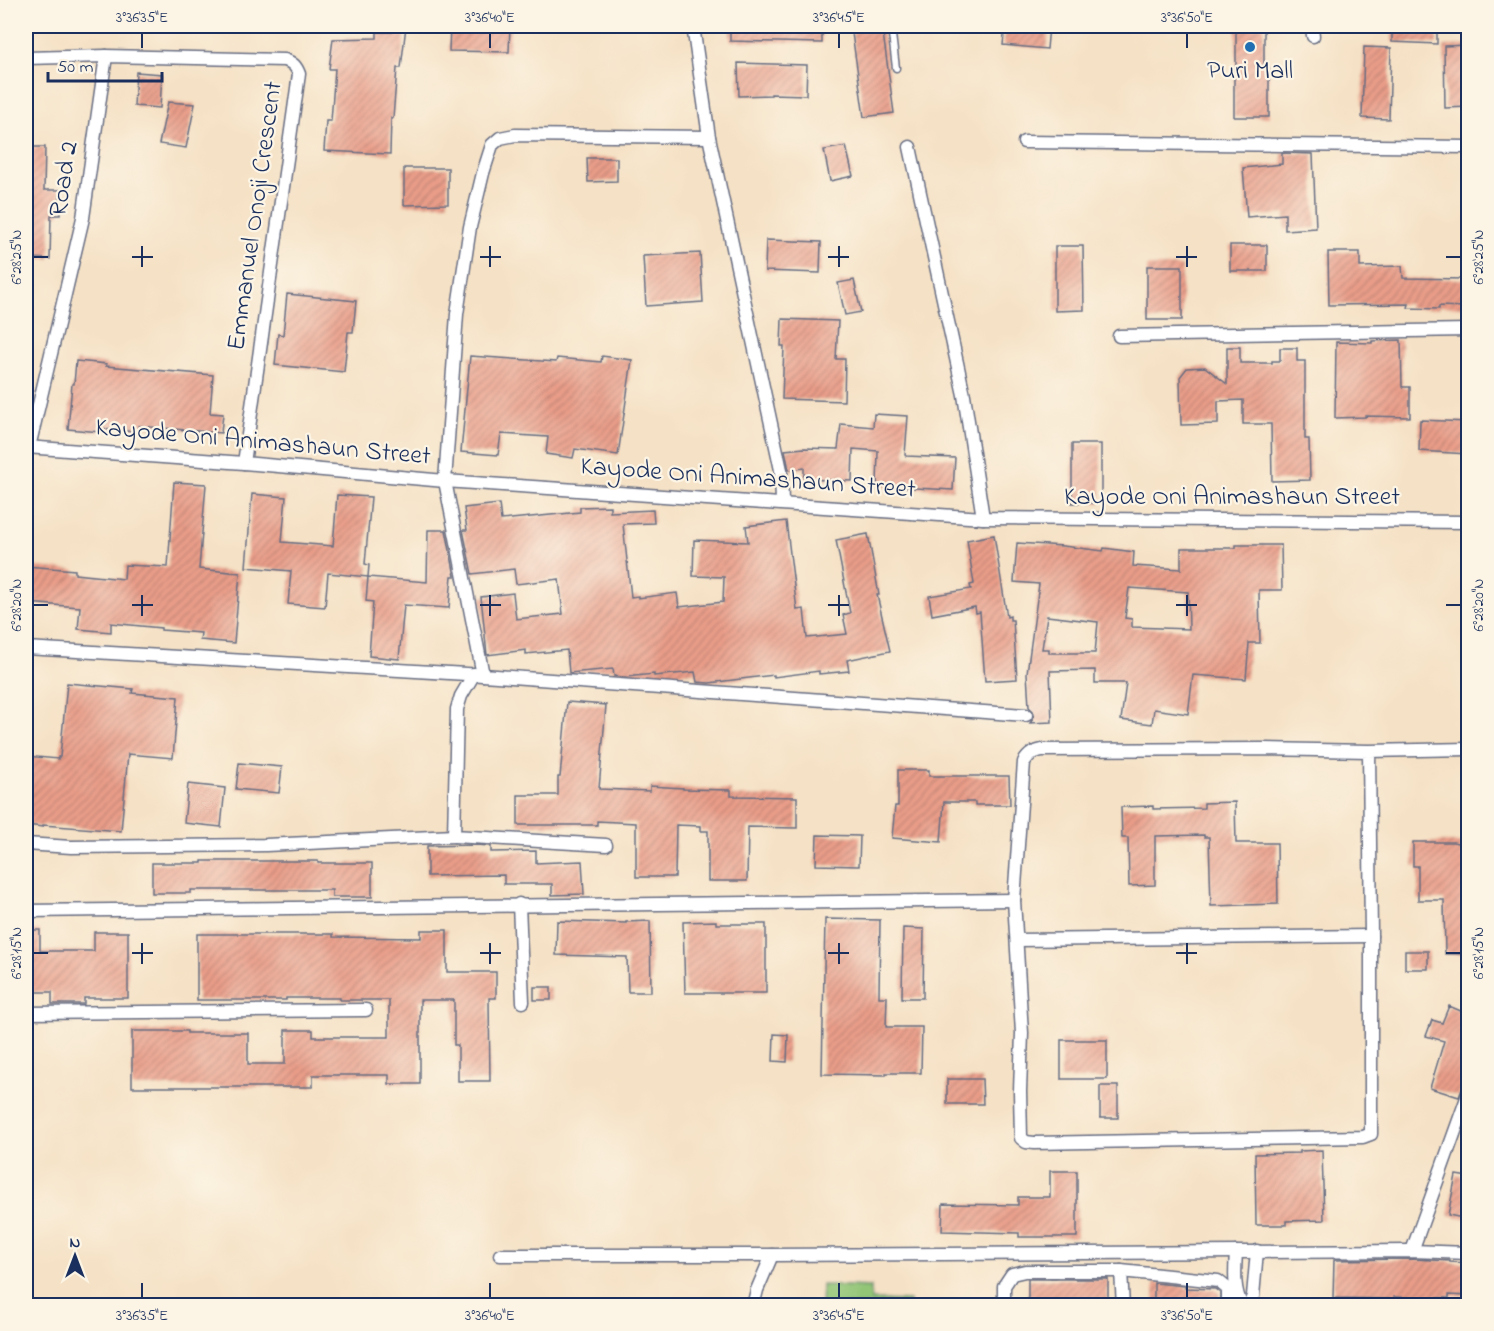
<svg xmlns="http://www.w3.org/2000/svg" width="1494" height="1331" viewBox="0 0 1494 1331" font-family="'Indie Flower',sans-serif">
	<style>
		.park { fill: #92c576; stroke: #567a6a; stroke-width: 1.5 }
		.building { fill: url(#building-hatch); fill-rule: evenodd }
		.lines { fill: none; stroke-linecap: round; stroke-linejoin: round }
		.service-casing { stroke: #676d82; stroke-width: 9 }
		.minor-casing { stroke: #676d82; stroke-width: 15 }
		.service { stroke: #fff; stroke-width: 6 }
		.minor { stroke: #fff; stroke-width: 12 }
		.ticks { fill: none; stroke: #1b2f5e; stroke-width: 2 }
		.poi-dot { fill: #1f6fb2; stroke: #fcf5e5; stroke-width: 2 }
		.labels { text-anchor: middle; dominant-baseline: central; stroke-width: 4.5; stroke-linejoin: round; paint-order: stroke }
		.poi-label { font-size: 26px; fill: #1b2f5e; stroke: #fcf5e5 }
		.street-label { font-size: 26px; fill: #1b2f5e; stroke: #fcf5e5 }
		.neatline { fill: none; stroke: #1b2f5e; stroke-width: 2 }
		.ticks-label { font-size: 15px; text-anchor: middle; fill: #1b2f5e }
	</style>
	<defs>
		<pattern id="building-hatch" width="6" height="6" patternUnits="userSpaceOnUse" patternTransform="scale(1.5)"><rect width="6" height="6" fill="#ea9e89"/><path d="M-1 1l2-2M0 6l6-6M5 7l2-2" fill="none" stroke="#bd8173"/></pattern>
	</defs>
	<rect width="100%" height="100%" fill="#fcf5e5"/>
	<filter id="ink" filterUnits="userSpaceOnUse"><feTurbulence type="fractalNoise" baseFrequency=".0167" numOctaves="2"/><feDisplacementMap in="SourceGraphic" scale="12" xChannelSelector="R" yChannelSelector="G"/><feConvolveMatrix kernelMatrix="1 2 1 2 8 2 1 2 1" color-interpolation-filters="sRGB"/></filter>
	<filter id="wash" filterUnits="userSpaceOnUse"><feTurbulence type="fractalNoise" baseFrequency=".008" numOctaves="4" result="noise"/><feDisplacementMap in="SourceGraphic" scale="24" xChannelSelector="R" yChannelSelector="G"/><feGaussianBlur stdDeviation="1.35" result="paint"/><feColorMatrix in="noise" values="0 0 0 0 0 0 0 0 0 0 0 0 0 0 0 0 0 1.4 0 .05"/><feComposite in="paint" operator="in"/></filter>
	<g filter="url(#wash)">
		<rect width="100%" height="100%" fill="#f5e1c5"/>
		<polygon class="park" points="822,1285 871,1287 871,1300 909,1301 909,1305 821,1305"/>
		<g id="blocks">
			<g class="building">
				<polygon points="392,26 406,26 401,68 397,68 393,118 391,118 390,154 324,151 326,121 331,121 335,69 329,69 333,39 377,38 377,32 392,32"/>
				<polygon points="450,26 510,26 509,52 449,51"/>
				<polygon points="851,26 882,26 894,113 864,117"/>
				<polygon points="1005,26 1049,26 1047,49 1003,45"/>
				<polygon points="1236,26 1264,26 1264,68 1269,68 1269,117 1234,117 1234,68 1236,68"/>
				<polygon points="1392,26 1437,26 1437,44 1392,42"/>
				<polygon points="787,27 822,28 822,43 730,41 730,28"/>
				<polygon points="1468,45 1468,107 1445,108 1444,46"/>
				<polygon points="1364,47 1391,48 1389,119 1362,118"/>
				<polygon points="738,63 807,65 806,95 771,94 771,95 739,96"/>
				<polygon points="136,72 162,74 160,108 134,106"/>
				<polygon points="168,102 195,104 186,148 159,144"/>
				<polygon points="846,146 853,176 830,181 824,150"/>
				<polygon points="26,147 45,147 44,190 60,190 60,215 51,215 50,259 26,258"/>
				<polygon points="1282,153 1313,154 1316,228 1285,230 1285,214 1247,217 1243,168 1282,164"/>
				<polygon points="587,158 617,158 617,181 588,182"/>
				<polygon points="404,168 448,168 448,204 404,205"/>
				<polygon points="766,240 821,242 820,273 765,271"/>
				<rect x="1230" y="245" width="37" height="26"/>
				<polygon points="1055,246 1083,246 1084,310 1055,311"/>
				<polygon points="1328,252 1360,252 1360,267 1402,266 1403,278 1465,279 1464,307 1439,306 1439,309 1408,308 1409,304 1329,305"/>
				<polygon points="700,253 703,302 646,306 643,256"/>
				<rect x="1147" y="266" width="35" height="54"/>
				<polygon points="854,280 861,312 845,315 838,283"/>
				<polygon points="287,294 356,301 353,332 348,332 344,372 275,365 278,334 283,335"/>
				<polygon points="782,319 838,321 836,359 845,359 844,401 782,399 784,346 781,346"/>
				<polygon points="1401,340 1402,387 1410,387 1410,417 1365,416 1365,417 1335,418 1336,342 1372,343 1372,341"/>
				<polygon points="1227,347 1240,347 1240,363 1272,363 1272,361 1280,361 1280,348 1297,348 1297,361 1305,361 1305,439 1309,439 1310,480 1272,481 1271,424 1243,424 1243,400 1218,401 1218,424 1181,425 1180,377 1187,368 1205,367 1227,384"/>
				<polygon points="470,356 556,362 557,358 601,362 602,356 632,360 618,455 575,449 573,458 546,454 548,437 501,434 498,455 461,452"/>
				<polygon points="76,361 107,364 106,366 213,375 210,413 223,414 221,433 139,426 139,432 100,429 100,432 68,429 72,384 74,384"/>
				<polygon points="874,414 908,416 905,455 906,456 955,458 953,490 877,486 878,451 853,449 852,481 804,479 804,468 789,470 785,450 804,448 838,449 841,424 873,427"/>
				<polygon points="1420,420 1468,422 1468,454 1419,451"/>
				<rect x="1072" y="444" width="29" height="59"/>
				<polygon points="174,482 206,484 199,569 240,573 234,643 200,640 201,633 161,630 161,628 111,623 111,632 78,629 80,607 26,603 26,566 75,570 75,574 124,579 125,565 168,567"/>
				<polygon points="252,494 286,497 282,542 333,546 337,495 371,497 365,564 369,565 368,577 328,573 325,607 288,604 291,571 246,567"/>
				<polygon points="499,504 501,520 580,512 580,507 610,506 610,512 653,510 654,523 623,524 631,597 638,596 638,598 677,593 679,607 723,602 724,577 693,576 694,540 748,542 746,526 786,521 797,610 804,609 807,638 847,634 843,615 850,613 836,540 868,534 879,595 877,595 890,651 847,660 849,671 819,674 819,671 774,677 774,675 709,683 697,682 695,672 654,676 654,674 625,677 614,676 613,669 569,673 567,650 526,654 526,650 487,655 481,597 513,593 516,619 563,614 559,579 516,584 514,569 472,574 463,530 467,530 464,508"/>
				<polygon points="428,530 446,530 455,576 452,576 449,608 404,605 399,659 369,656 373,602 366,601 368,577 427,582"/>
				<polygon points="994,535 1007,617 1010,616 1010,620 1013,620 1017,679 985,681 980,612 976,613 975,607 932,615 929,596 971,589 970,585 974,584 967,540"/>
				<path d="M1017 543 1063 546 1103 551 1104 548 1134 552 1133 566 1181 569V548H1236V545H1281L1282 590H1259L1260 643H1249L1246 679 1193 675 1188 714 1154 709 1152 724 1121 720 1126 683H1095V670L1050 671 1052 722 1030 723 1033 719 1034 715 1033 711 1029 707 1027 673 1039 584 1014 582ZM1129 588 1188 592 1189 629 1132 627V619L1125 618ZM1047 616 1098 622 1095 653H1049V649H1042Z"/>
				<polygon points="67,683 133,689 132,693 178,697 173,758 128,754 121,831 43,825 43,827 26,825 26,756 58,759 58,757 60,757"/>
				<polygon points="567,702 606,705 599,789 650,791 650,786 683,788 683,789 731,790 731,796 797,797 797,828 748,827 747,881 708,881 708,831 701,831 701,826 676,825 675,877 636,877 636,823 597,821 597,825 518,825 518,795 558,795 558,777 560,777"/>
				<polygon points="239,763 282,767 279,793 236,789"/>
				<polygon points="898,770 929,770 929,776 1009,776 1010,805 975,805 975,802 944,802 941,842 892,838 895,806 898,806"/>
				<polygon points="188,784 225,788 221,827 184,823"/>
				<polygon points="1235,802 1236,843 1277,843 1278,904 1211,906 1209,837 1204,837 1204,835 1155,836 1155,885 1129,886 1128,838 1122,838 1121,807 1153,806 1153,809 1204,808 1204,803"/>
				<polygon points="817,835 860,836 859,866 816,865"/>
				<polygon points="1413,842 1453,842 1468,845 1468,954 1445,954 1444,900 1418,900 1418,866 1413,866"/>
				<polygon points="475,845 491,846 491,852 536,851 536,863 582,861 584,894 552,895 552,884 504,884 504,875 427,876 427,846"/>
				<polygon points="202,861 318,861 318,863 372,863 372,897 332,897 332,890 191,890 191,893 152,893 152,863 202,863"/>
				<polygon points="825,919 880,920 879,997 887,997 886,1027 922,1027 921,1073 886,1073 886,1075 822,1074"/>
				<polygon points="557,921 626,923 626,922 650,921 651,992 628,992 627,957 556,955"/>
				<polygon points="716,921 716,924 766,924 766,993 685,993 683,922"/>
				<polygon points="903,928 924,929 923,998 902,998"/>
				<polygon points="26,930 40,930 40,951 94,951 94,932 128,932 128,998 84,998 84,1004 52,1004 52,992 26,992"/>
				<polygon points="421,930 447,930 447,972 496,972 496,998 489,998 490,1081 458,1081 458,1045 454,1045 454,1000 420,1000 420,1084 389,1084 389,1075 313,1075 313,1087 132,1087 132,1031 187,1031 187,1033 248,1033 248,1064 285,1064 285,1030 313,1030 313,1037 389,1037 389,1000 340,1000 340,998 286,998 286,1000 197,1000 197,934 333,934 333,937 421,938"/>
				<rect x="1405" y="951" width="23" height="18"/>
				<rect x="534" y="987" width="17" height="13"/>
				<polygon points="1449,1006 1468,1014 1468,1080 1466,1087 1462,1089 1459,1097 1430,1088 1444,1041 1426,1036 1432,1020 1442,1023"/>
				<polygon points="774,1034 788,1035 787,1062 773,1061"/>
				<rect x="1061" y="1040" width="46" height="39"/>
				<polygon points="947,1079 982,1079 983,1104 947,1104"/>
				<rect x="1100" y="1086" width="18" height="32"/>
				<polygon points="1322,1150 1324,1220 1286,1221 1286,1225 1256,1225 1255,1154 1300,1153 1300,1151"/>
				<polygon points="1050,1171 1077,1171 1077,1237 1019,1237 1019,1233 942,1231 943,1204 1018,1205 1018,1197 1050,1197"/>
				<polygon points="1456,1175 1468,1177 1468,1219 1448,1215"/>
				<polygon points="1412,1259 1450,1261 1450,1262 1468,1263 1468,1296 1449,1295 1449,1298 1394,1297 1394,1299 1333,1298 1334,1260"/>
				<rect x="1028" y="1279" width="80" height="26"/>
				<polygon points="1154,1283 1185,1286 1185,1288 1215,1289 1220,1293 1220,1305 1154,1305"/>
			</g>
		</g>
	</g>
	<g filter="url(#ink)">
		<use href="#blocks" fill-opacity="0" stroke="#676d82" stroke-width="1.5"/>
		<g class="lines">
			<defs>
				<polyline id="service" points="891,26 896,68"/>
				<g id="minor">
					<polyline points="693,26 709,137 781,470 782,503"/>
					<polyline points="1312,26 1313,36"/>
					<path d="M26 58 106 56 285 60C293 63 296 66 299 74L244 463"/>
					<polyline points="709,137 515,135 500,138 492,145 483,173 470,227 457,314 445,481 483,675 1026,715"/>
					<polyline points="1024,142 1468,147"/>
					<polyline points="910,147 964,395 983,518"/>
					<polyline points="1119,336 1468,330"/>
					<polyline points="26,447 244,463 445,481 983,518 1468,522"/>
					<polyline points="29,447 83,218 106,56"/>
					<polyline points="26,648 483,675"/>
					<polyline points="474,674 461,696 457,709 454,836 606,845"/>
					<path d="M1369 751 1371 936V1134L1363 1137 1034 1143 1026 1142 1021 1138 1020 1091 1022 1033 1014 900 1024 762C1029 754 1033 752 1042 750L1263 749 1369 751 1468 749"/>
					<polyline points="26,844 71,847 266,845 454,836"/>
					<polyline points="519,904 523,1002"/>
					<polyline points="26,911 1014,900"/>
					<polyline points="1017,940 1371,936"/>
					<polyline points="26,1013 366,1010"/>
					<polyline points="1412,1251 1468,1095"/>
					<path d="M1236 1252C1235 1270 1233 1289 1242 1306"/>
					<polyline points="500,1255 772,1255 1412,1251 1468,1253"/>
					<polyline points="1121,1271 1123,1306"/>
					<polyline points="753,1306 757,1290 772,1255"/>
					<polyline points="1004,1306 1004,1286 1012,1274 1025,1271 1121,1271 1218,1281 1228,1289 1228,1306"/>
					<polyline points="1249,1306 1253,1296 1257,1251"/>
				</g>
			</defs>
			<use href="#service" class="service-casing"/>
			<use href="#minor" class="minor-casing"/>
			<use href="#service" class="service"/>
			<use href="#minor" class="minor"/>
		</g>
	</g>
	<path class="ticks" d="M142 33V48M490 33V48M839 33V48M1187 33V48M142 246V267M490 246V267M839 246V267M1187 246V267M33 257H48M132 257H153M480 257H501M828 257H849M1176 257H1197M1446 257H1461M142 595V616M490 595V616M839 595V616M1187 595V616M33 605H48M132 605H153M480 605H501M828 605H849M1176 605H1197M1446 605H1461M142 943V964M490 943V964M839 943V964M1187 943V964M33 953H48M132 953H153M480 953H501M828 953H849M1176 953H1197M1446 953H1461M142 1283V1298M490 1283V1298M839 1283V1298M1187 1283V1298"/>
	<circle class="poi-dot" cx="1250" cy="47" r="6"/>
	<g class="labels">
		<g class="poi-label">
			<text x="1250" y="72">Puri Mall</text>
		</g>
		<g class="street-label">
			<text transform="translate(65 179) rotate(-81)">Road 2</text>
			<text transform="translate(256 216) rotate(-82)">Emmanuel Onoji Crescent</text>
			<text transform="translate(263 443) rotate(5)">Kayode Oni Animashaun Street</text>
			<text transform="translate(748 479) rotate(4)">Kayode Oni Animashaun Street</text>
			<text x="1232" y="498">Kayode Oni Animashaun Street</text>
		</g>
	</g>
	<rect width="1494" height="1331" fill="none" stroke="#fcf5e5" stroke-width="66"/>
	<g transform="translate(75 1256)" stroke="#fcf5e5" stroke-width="4.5" paint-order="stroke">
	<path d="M0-4.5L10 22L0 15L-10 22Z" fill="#1b2f5e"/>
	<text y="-9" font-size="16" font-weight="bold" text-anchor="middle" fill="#1b2f5e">N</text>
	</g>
	<path d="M48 72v9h114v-9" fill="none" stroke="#1b2f5e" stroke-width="3"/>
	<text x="57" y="72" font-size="18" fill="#1b2f5e" stroke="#fcf5e5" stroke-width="4.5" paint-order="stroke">50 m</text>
	<rect x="33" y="33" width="1428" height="1265" class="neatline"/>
	<g class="ticks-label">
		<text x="142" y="22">3°36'35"E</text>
		<text x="490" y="22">3°36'40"E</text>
		<text x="839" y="22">3°36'45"E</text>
		<text x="1187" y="22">3°36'50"E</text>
		<text transform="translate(16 257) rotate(-90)" y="5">6°28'25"N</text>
		<text transform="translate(1478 257) rotate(-90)" y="5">6°28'25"N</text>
		<text transform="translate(16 605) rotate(-90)" y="5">6°28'20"N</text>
		<text transform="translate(1478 605) rotate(-90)" y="5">6°28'20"N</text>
		<text transform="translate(16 953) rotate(-90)" y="5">6°28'15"N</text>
		<text transform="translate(1478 953) rotate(-90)" y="5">6°28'15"N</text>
		<text x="142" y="1320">3°36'35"E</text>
		<text x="490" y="1320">3°36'40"E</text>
		<text x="839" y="1320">3°36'45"E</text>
		<text x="1187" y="1320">3°36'50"E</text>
	</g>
</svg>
